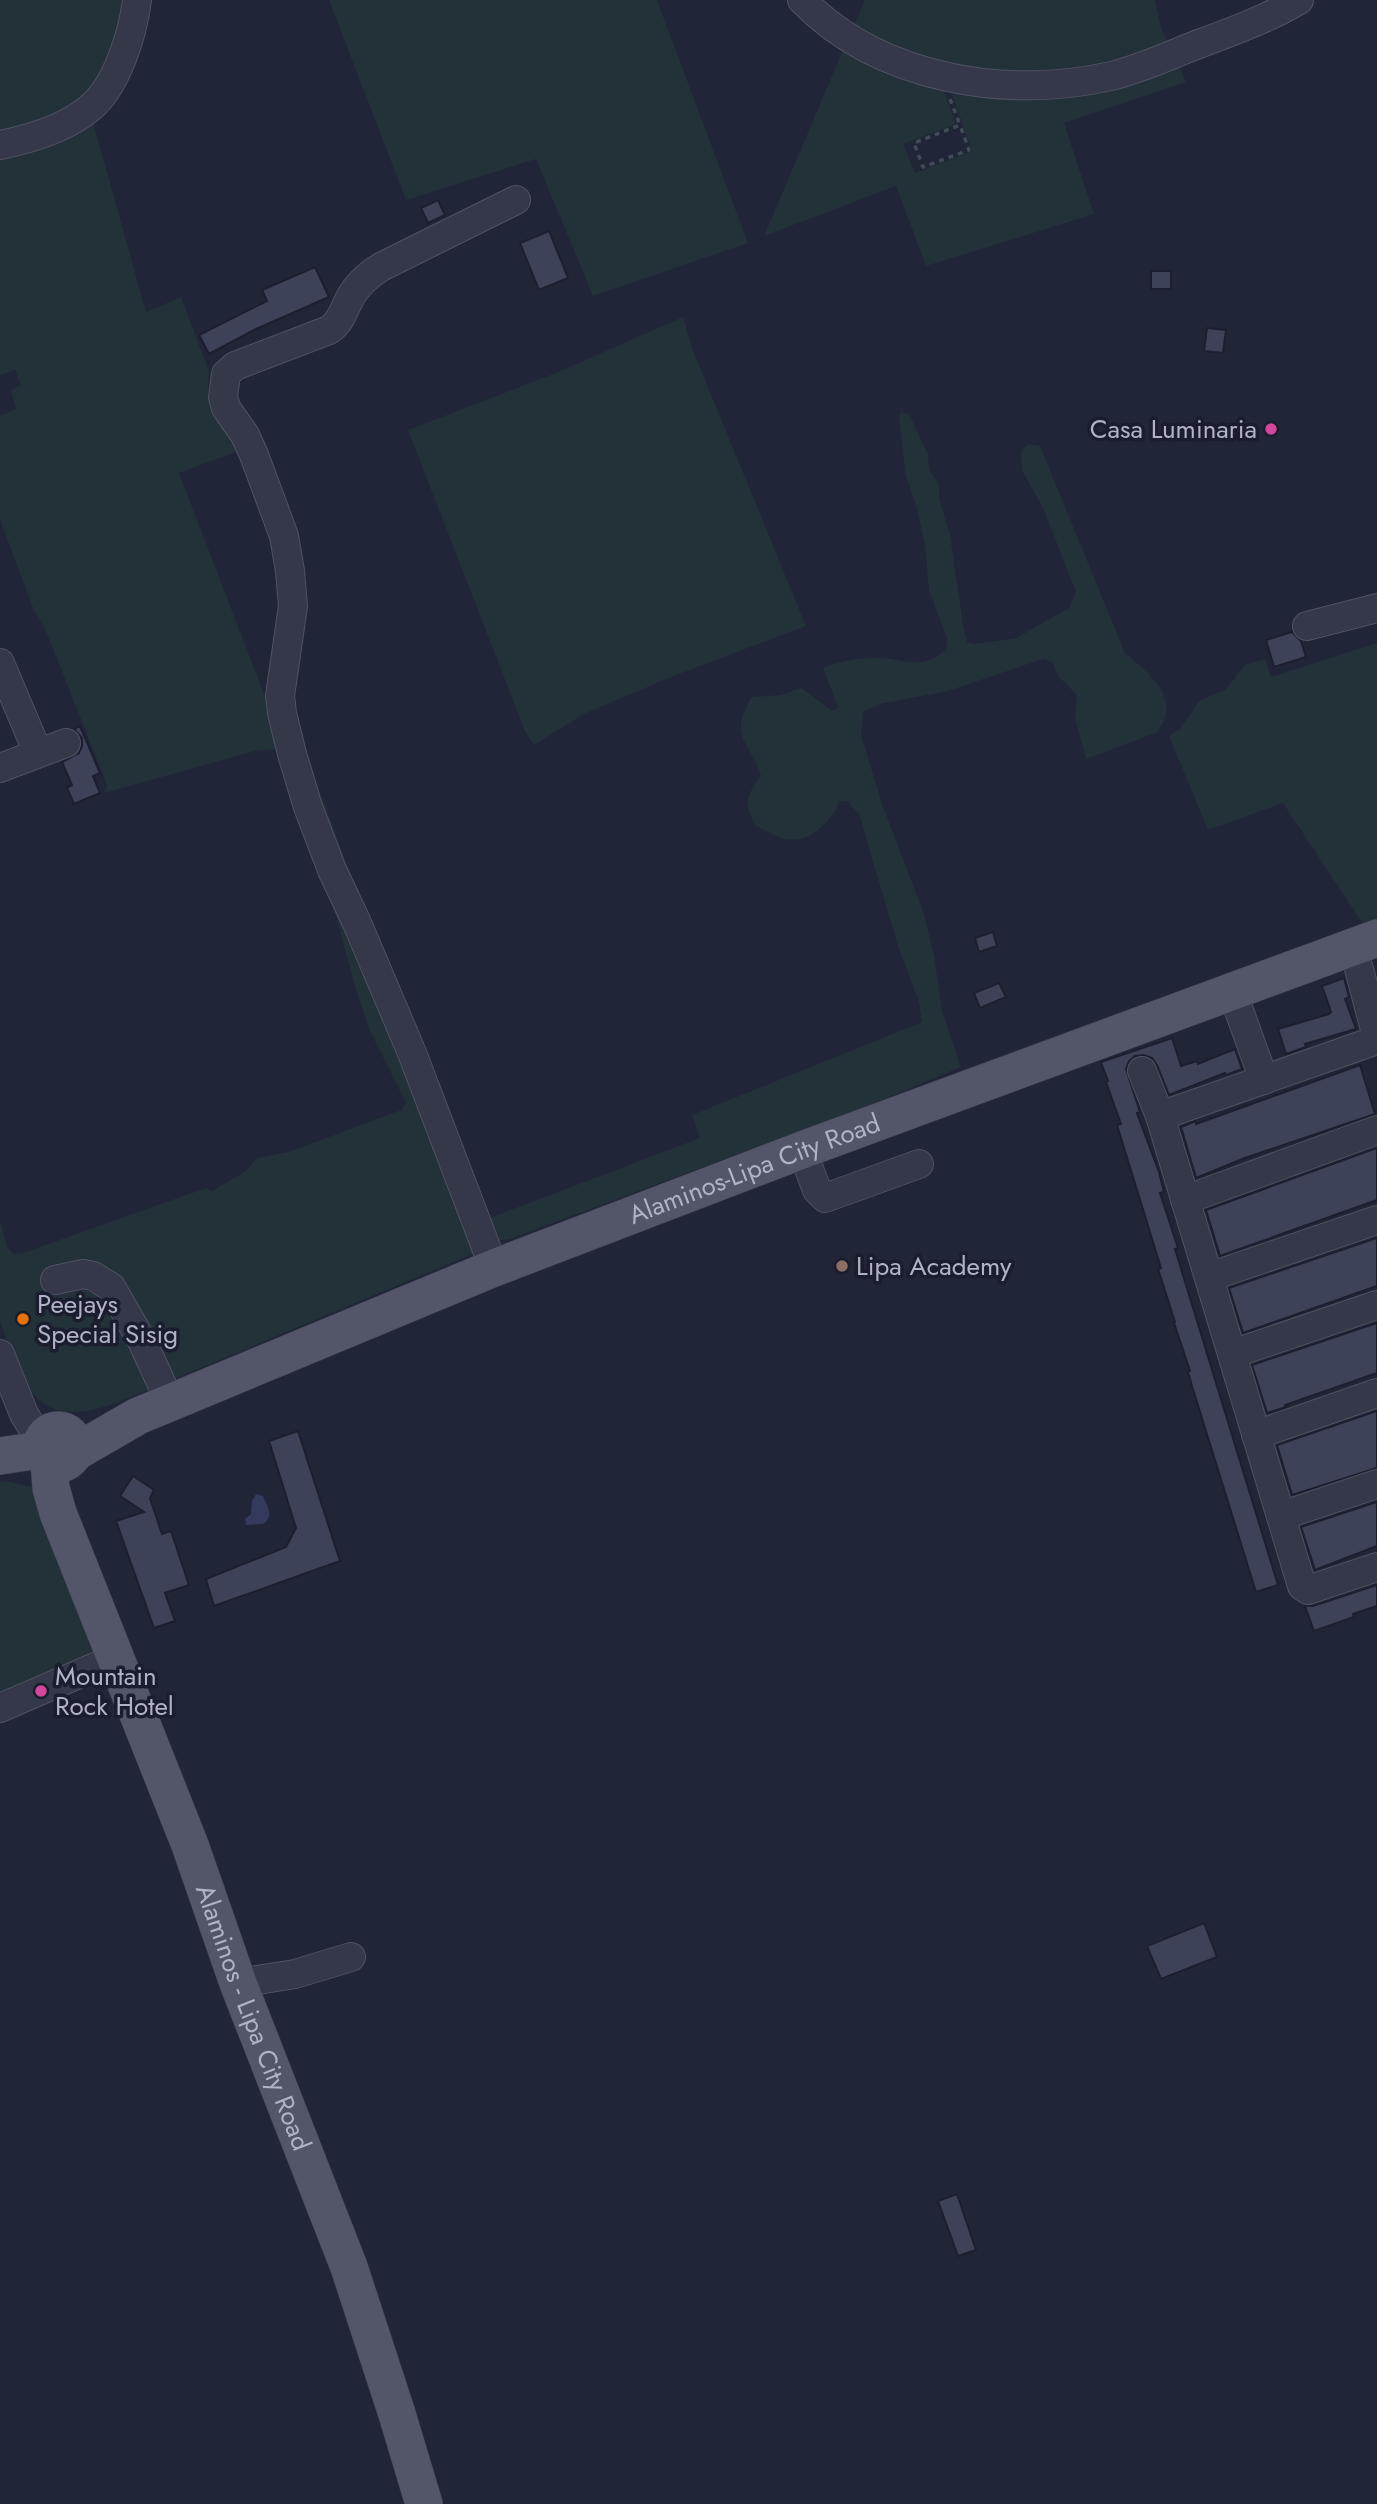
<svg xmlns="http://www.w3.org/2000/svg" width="1377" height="2504" viewBox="0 0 1377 2504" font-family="Jost,sans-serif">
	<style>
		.green { fill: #233139 }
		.water { fill: #343a5d }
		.building { fill: #3e4258; stroke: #1c1f2f; stroke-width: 2 }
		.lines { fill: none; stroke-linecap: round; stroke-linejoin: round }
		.minor-casing { stroke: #505263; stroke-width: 30 }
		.major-casing { stroke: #3e4152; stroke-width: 38 }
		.path { stroke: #3e4c53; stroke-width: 3.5; stroke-dasharray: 5 5; stroke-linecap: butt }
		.minor { stroke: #353848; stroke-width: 28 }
		.major { stroke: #535668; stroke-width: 37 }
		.hotel-dot { fill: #d1479c; stroke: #1a1d2d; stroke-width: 2.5 }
		.education-dot { fill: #8d6e63; stroke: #1a1d2d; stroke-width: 2.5 }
		.food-dot { fill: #e8710a; stroke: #1a1d2d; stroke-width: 2.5 }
		.labels { text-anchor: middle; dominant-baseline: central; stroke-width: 7; stroke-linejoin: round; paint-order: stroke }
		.poi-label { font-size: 26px; fill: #b0b2c5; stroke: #1a1d2d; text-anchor: start }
		.street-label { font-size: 26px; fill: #b0b2c5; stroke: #1a1d2d }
	</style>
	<rect width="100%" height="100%" fill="#212538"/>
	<g class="green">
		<path d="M0 0H143L91 115 146 312 181 297 209 371 208 392 211 407 218 421 228 430 238 451 179 473 279 733 307 770 323 799 358 896 487 1219 700 1138 692 1115 922 1022 919 1002 898 946 859 814 848 802 840 801C831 822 810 844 785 839 775 836 764 830 755 825 743 801 746 797 761 776 749 739 727 738 752 697L781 695 801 688 833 711 838 707 823 668C841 661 857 658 877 658 908 658 917 672 946 650L947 638 929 590 925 545 917 509 906 476 899 418 901 412 909 414 928 454 929 470 939 483V498L950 535 963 625 967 642 974 644 1016 638 1069 608 1076 592 1043 508 1022 470 1021 450 1029 444 1040 446 1125 653C1142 668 1173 690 1165 717 1164 722 1160 727 1158 732L1086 759 1075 718 1077 695 1058 676 1052 662 1043 659 948 691 880 704 863 712 861 735 882 804 924 914 934 955 942 1011 961 1067 867 1106 510 1239 496 1241 480 1251 119 1402C80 1415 51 1422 24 1383L0 1322V1220L7 1247 14 1254 23 1253 206 1188 212 1191 246 1171 257 1158 289 1152 401 1110 406 1103 370 1031 356 990 336 916 276 749 255 751 104 793 107 785 46 631 33 608 0 520V416L16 409 11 390 21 385 15 370 0 375Z"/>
		<polygon points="329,0 657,0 748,243 593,296 536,159 406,200"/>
		<polygon points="865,0 1155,0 1161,28 1168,43 1087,68 1027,73 941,63 915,56 853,27"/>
		<polygon points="843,50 894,76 944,91 956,124 903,144 915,173 972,151 951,92 1021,99 1048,98 1179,66 1186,82 1064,123 1094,214 926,266 896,186 764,236"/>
		<polygon points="683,317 692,348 806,626 671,677 586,713 534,745 525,731 408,430 556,373"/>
		<polygon points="1377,643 1377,919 1363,924 1283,803 1208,830 1169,736 1180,729 1199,701 1226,689 1245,665 1265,659 1271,677"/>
		<polygon points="6,1481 32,1487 37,1494 92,1652 90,1656 0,1696 0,1482"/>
	</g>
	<path class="water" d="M256 1494 263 1496C267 1506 275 1516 263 1524L246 1525 245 1519 251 1514 252 1501Z"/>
	<g class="building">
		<polygon points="438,200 445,215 428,223 421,208"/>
		<polygon points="549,231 568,278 539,290 520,243"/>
		<polygon points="315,267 329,297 256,329 209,354 199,335 267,301 262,290"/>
		<rect x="1151" y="271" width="20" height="18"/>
		<polygon points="1207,328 1226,330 1223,353 1204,351"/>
		<polygon points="1292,632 1301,641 1306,657 1274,667 1266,640"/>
		<polygon points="80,726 100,773 93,776 100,793 74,804 67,788 72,785 62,762 79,753 82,746 82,738 74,729"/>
		<polygon points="993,932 997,946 979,952 975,938"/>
		<polygon points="1344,978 1349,997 1345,999 1356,1029 1305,1044 1306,1047 1286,1054 1278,1029 1329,1014 1331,1012 1322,986"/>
		<polygon points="999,983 1006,997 980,1008 974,993"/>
		<polygon points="1172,1038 1181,1066 1197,1061 1198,1064 1235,1049 1242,1069 1226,1075 1225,1073 1169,1095 1157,1065 1152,1058 1144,1055 1135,1056 1129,1061 1126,1069 1140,1112 1137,1113 1159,1172 1164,1192 1160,1193 1178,1248 1175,1249 1278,1585 1256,1592 1192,1386 1188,1372 1190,1371 1174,1323 1175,1322 1158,1269 1161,1268 1117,1125 1121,1124 1106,1082 1108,1081 1101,1062"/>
		<polygon points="1360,1065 1375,1114 1245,1158 1196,1178 1181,1127 1196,1121 1196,1124"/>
		<polygon points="1377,1148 1377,1200 1220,1256 1206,1210"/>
		<polygon points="1377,1238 1377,1286 1243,1333 1229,1288"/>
		<polygon points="1377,1323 1377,1373 1285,1405 1286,1407 1267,1413 1252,1365"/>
		<polygon points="1377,1411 1377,1468 1292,1495 1277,1445"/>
		<polygon points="298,1431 340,1561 214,1606 206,1579 286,1547 296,1528 269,1441"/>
		<polygon points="133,1476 154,1490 150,1498 162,1534 171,1531 189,1585 165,1593 175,1621 154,1628 116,1521 144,1512 120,1496"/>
		<polygon points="1377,1502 1377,1546 1315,1570 1301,1527"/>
		<polygon points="1377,1585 1377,1606 1353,1614 1354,1617 1314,1631 1305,1606 1313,1606"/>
		<polygon points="1204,1923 1217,1957 1161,1979 1147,1946"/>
		<polygon points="957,2194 976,2250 958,2256 938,2201"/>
	</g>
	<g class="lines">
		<defs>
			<g id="minor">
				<path d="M802 0C879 79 1006 100 1111 76 1140 69 1168 56 1196 45 1231 32 1267 19 1299 0"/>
				<path d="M0 145C30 139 66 128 90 108 117 86 133 33 137 0"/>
				<polyline points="1307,626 1377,608"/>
				<polyline points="0,663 38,753"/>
				<polyline points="0,768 66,743"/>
				<polyline points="1359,969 1377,1037"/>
				<polyline points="1232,991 1264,1080"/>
				<polyline points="1142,1071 1160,1116 1302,1586 1308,1590 1377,1567"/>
				<polyline points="1160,1116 1377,1040"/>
				<polyline points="802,1150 817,1190 825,1198 919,1164"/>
				<polyline points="1185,1200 1377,1130"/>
				<path d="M494 1268 412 1053 357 923 332 870 308 807 292 754 282 713 280 696 293 606 290 571 284 536 254 455 245 435 226 408 223 397 226 374 235 366 329 330C341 322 343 311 350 298 357 285 368 275 381 267L516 200"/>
				<polyline points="1209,1277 1377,1220"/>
				<polyline points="55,1280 83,1274 93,1276 111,1287 142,1341 170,1402"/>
				<polyline points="0,1354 24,1414 41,1442"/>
				<polyline points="1232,1354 1377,1305"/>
				<polyline points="1256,1435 1377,1393"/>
				<polyline points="1281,1516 1377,1484"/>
				<polyline points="0,1708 116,1658"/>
				<polyline points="238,1983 295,1974 351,1957"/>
			</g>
			<g id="major">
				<circle cx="58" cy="1447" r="17"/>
				<path id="s1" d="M74 1453 138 1416 494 1268 802 1150 1377 938"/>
				<polyline points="0,1456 40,1450"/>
				<path id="s2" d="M49 1462 51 1488 58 1513 190 1845 238 1983 349 2267 397 2414 424 2504"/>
			</g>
		</defs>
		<use href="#minor" class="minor-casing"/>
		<use href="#major" class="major-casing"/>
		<polyline class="path" points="950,99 960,125 914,143 923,167 969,150 960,125"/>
		<use href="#minor" class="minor"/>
		<use href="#major" class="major"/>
	</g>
	<g class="hotel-dot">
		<circle cx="1271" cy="429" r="7"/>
		<circle cx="41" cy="1691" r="7"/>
	</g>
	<circle class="education-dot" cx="842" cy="1266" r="7"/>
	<circle class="food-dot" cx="23" cy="1319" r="7"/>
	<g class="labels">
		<g class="poi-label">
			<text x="1257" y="429" text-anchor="end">Casa Luminaria</text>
			<text x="856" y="1266">Lipa Academy</text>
			<text x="37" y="1304">Peejays<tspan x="37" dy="30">Special Sisig</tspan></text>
			<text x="55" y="1676">Mountain<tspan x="55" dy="30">Rock Hotel</tspan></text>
		</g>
		<g class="street-label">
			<text stroke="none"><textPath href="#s1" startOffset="738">Alaminos-Lipa City Road</textPath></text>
			<text stroke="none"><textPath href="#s2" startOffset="593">Alaminos - Lipa City Road</textPath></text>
		</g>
	</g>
</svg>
